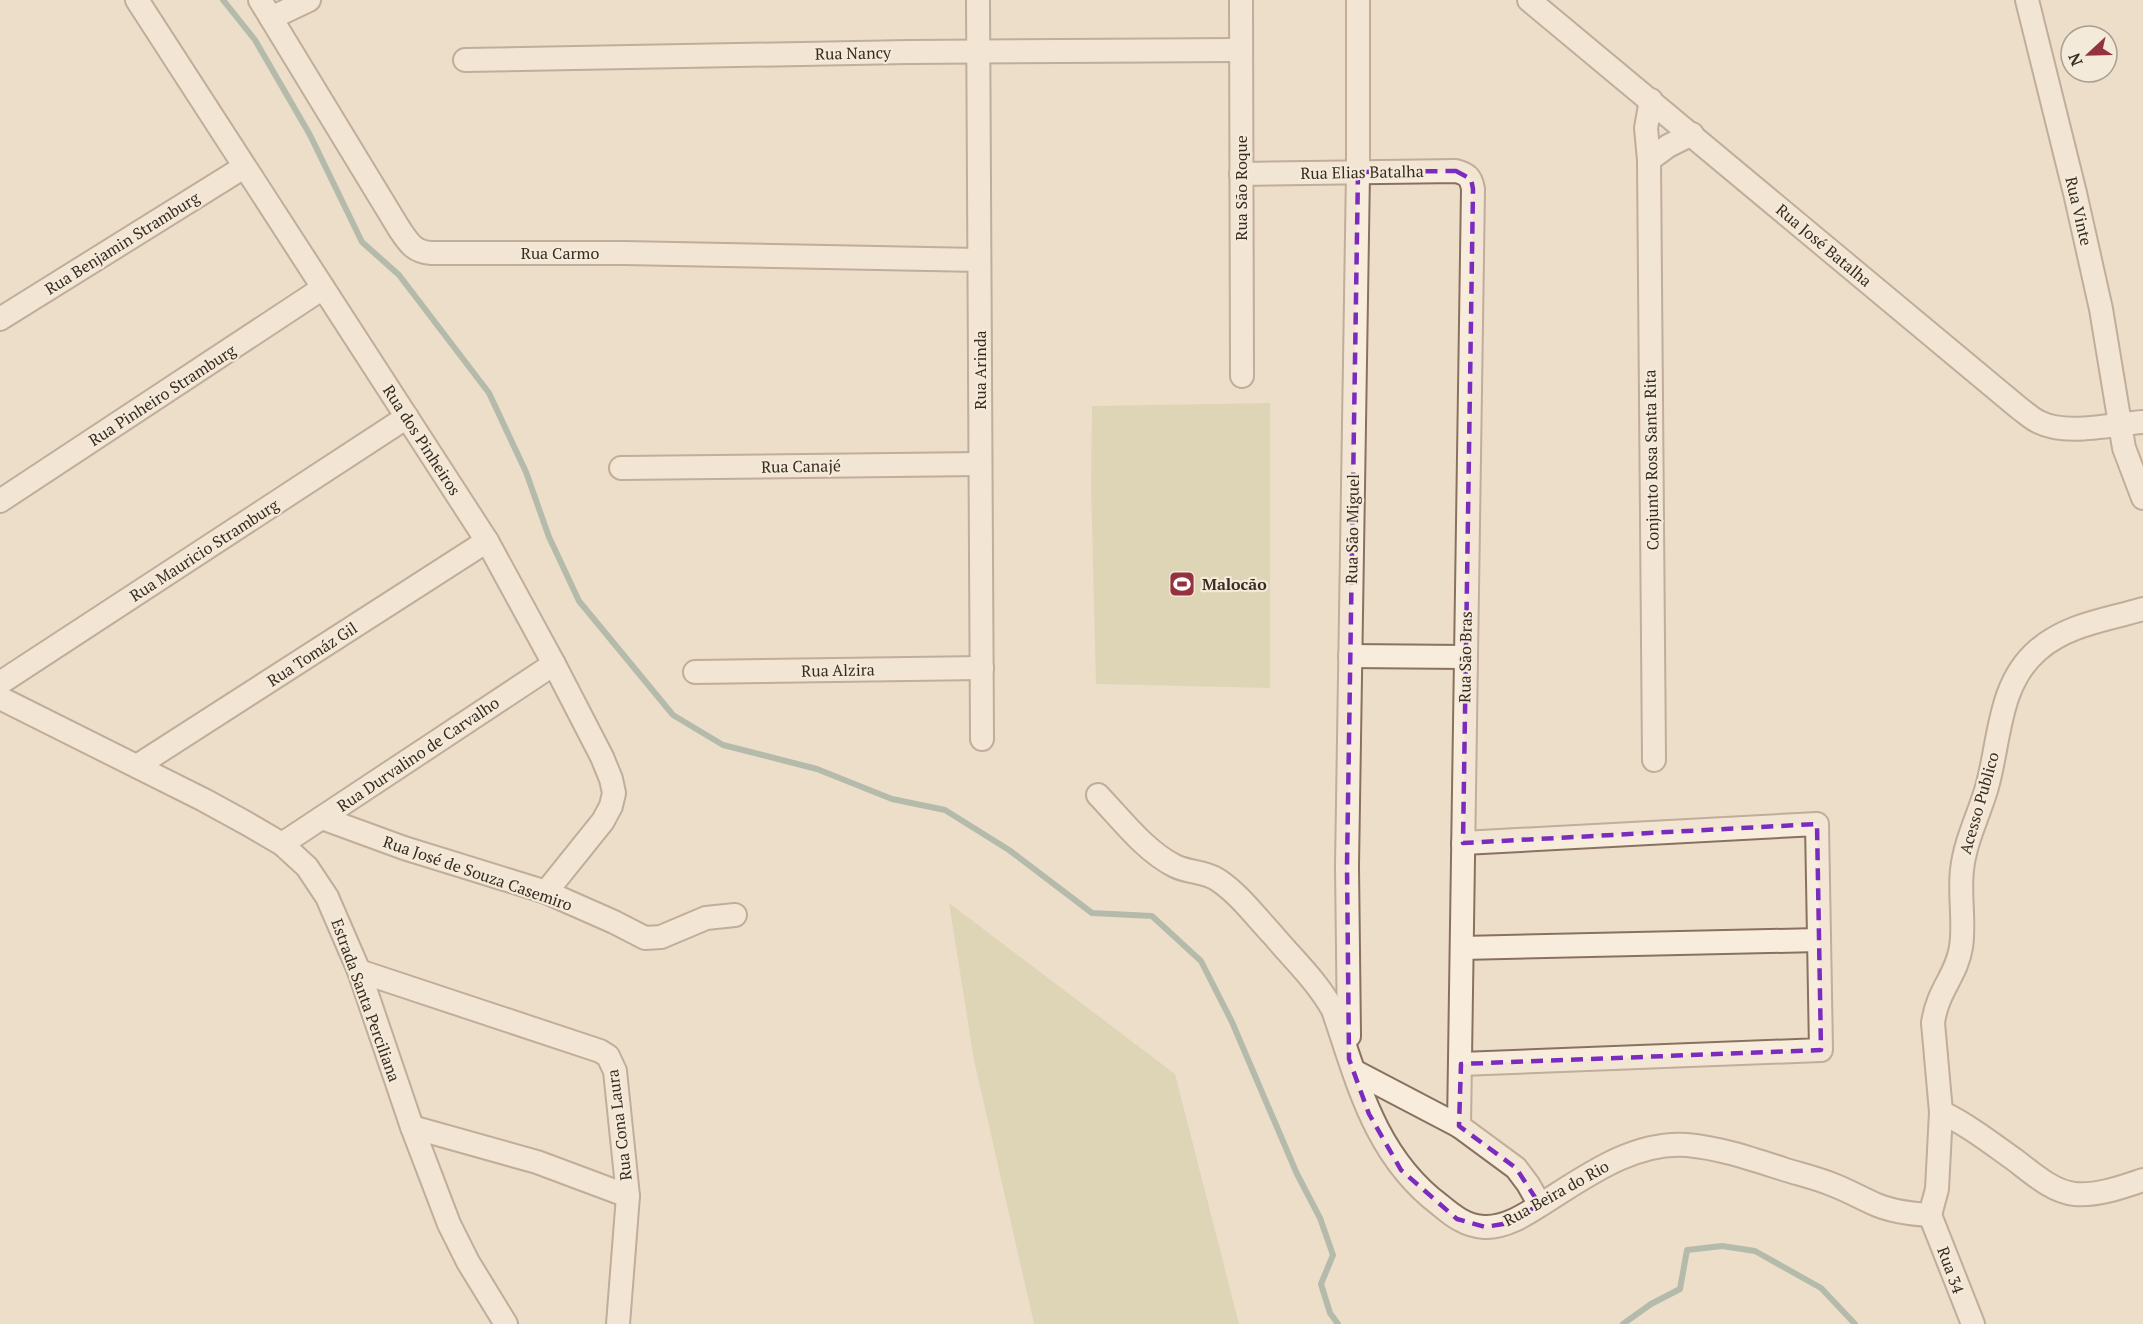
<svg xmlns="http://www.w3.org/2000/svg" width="2143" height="1324" viewBox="0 0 2143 1324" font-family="'PT Serif',serif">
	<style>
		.green { fill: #cbcb9e }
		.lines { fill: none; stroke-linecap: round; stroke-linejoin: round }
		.stream { stroke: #719085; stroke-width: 6 }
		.minor-casing { stroke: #89715f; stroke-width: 26 }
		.minor { stroke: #f8eddd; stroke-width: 22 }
		.marked { fill: none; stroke: #7b2cbf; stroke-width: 4.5; stroke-dasharray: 12 8; stroke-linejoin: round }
		.labels { text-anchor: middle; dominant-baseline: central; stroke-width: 4.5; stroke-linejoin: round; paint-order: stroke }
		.street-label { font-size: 16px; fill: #3a2b22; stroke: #f4ead9 }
		.poi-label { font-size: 16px; font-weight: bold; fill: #3a2b22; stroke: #f4ead9; text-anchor: start }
	</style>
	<rect width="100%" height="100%" fill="#eddeca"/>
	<g class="green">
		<polygon points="1270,403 1270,688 1096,684 1091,485 1092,406"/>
		<polygon points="949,903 1175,1074 1239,1324 1034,1324 974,1060"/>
	</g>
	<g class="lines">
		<g class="stream">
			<polyline points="223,0 255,40 310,135 362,242 399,275 489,393 526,472 549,537 579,601 673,715 723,745 817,769 892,799 945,810 1009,850 1092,913 1152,916 1201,961 1232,1022 1297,1174 1320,1218 1333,1255 1321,1284 1330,1313 1338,1324"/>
			<polyline points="1623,1324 1651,1304 1680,1289 1687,1250 1722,1246 1755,1251 1821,1288 1855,1324"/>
		</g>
		<defs>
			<g id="minor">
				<polyline points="137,0 487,541 554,664 602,757 611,779 614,793 611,806 603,821 546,892"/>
				<polyline points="260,0 271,18 309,0"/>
				<polyline points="978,0 982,739"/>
				<polyline points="1241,0 1242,376"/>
				<path d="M1529 0 2019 408C2026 413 2032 419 2039 422 2066 436 2113 424 2143 422"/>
				<polyline points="2027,0 2075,193 2101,309 2124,448 2143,498"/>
				<path d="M271 18 400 230C409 243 414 252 431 253H624L979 260"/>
				<polyline points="465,60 908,52 1240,50"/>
				<polyline points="1651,100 1646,128 1649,160 1654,760"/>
				<polyline points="1649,160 1668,146 1692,134"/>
				<path d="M1241 174 1456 171C1467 174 1471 177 1473 189L1459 1126"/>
				<polyline points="0,319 244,167"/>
				<polyline points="621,468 980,464"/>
				<polyline points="0,501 323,288"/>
				<polyline points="1350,656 1465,657"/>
				<polyline points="695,672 982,668"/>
				<polyline points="0,683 407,417"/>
				<polyline points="0,698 204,800 246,823 282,844 307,867 327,897 359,971 412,1127 449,1224 468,1262 506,1324"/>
				<polyline points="137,766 487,541"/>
				<path d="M1098 795C1121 819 1145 851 1175 866 1189 873 1205 871 1218 880 1239 894 1256 917 1273 935 1294 960 1317 981 1333 1010 1358 1083 1375 1156 1440 1205 1453 1216 1466 1226 1484 1227 1505 1228 1525 1215 1542 1204 1585 1177 1633 1141 1687 1145 1720 1148 1752 1159 1783 1169 1799 1174 1816 1178 1831 1184 1847 1190 1861 1198 1877 1205 1894 1212 1912 1214 1930 1215"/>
				<polyline points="322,818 404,848 546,892 614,922 645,938 661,937 706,918 735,915"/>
				<polyline points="282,844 554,664"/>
				<polyline points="1462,948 1818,940"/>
				<polyline points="359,971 600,1051 608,1056 615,1071 628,1196 537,1162 412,1127"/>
				<polyline points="1349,1036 1347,866 1358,172 1358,0"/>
				<polyline points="1461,1064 1821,1050 1817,824 1463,843"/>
				<polyline points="1354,1071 1459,1126 1516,1168 1528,1184 1540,1205"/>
				<path d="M1941 1112 1933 1023C1937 991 1957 975 1961 947 1965 922 1959 896 1962 870 1965 841 1979 815 1987 787 2000 741 1998 684 2038 650 2068 624 2107 620 2143 609"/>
				<path d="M1930 1215 1937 1189 1941 1112C1968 1125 1991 1143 2015 1160 2032 1173 2053 1192 2075 1194 2098 1196 2122 1187 2143 1180"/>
				<polyline points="1930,1215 1973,1324"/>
				<polyline points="618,1324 628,1196"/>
			</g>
		</defs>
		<use href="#minor" class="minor-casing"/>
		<use href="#minor" class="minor"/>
	</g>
	<path d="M0 0H2143V1324H0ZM1456 171 1471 179 1473 189 1463 843 1817 824 1821 1050 1461 1064 1459 1126 1516 1168 1540 1205 1503 1224 1485 1227 1457 1219 1401 1170 1369 1114 1349 1059 1347 866 1358 172Z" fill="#eddeca" fill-opacity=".55" fill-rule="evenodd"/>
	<path class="marked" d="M1456 171 1471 179 1473 189 1463 843 1817 824 1821 1050 1461 1064 1459 1126 1516 1168 1540 1205 1503 1224 1485 1227 1457 1219 1401 1170 1369 1114 1349 1059 1347 866 1358 172Z"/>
	<defs>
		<symbol id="stadium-square" viewBox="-11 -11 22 22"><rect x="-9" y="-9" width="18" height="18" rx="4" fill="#94323e" stroke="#f4ead9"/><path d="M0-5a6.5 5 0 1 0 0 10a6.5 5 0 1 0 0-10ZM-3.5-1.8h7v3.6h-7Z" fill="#fff"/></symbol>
	</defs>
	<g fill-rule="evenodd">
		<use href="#stadium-square" x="1167" y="569" width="30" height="30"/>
	</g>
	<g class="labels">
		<g class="street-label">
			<text transform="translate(853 53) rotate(-1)">Rua Nancy</text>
			<text transform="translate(1362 172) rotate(-1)">Rua Elias Batalha</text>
			<text transform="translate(1241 188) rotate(-90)">Rua São Roque</text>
			<text transform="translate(2079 211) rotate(77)">Rua Vinte</text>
			<text transform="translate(122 243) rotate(-32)">Rua Benjamin Stramburg</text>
			<text transform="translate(1824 245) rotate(40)">Rua José Batalha</text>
			<text x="560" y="253">Rua Carmo</text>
			<text transform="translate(980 370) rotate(-90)">Rua Arinda</text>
			<text transform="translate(162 395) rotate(-33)">Rua Pinheiro Stramburg</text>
			<text transform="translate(422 440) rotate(57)">Rua dos Pinheiros</text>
			<text transform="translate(1651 460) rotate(-91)">Conjunto Rosa Santa Rita</text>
			<text transform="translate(801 466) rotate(-1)">Rua Canajé</text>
			<text transform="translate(1352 529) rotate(-89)">Rua São Miguel</text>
			<text transform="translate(204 550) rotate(-33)">Rua Mauricio Stramburg</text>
			<text transform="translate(312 654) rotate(-33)">Rua Tomáz Gil</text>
			<text transform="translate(1465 657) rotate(-89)">Rua São Bras</text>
			<text transform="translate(838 670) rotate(-1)">Rua Alzira</text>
			<text transform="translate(418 754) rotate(-34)">Rua Durvalino de Carvalho</text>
			<text transform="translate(1979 803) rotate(-74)">Acesso Publico</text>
			<text transform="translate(478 873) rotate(19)">Rua José de Souza Casemiro</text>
			<text transform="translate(366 1000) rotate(70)">Estrada Santa Perciliana</text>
			<text transform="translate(619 1125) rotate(-97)">Rua Cona Laura</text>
			<text transform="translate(1556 1193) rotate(-29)">Rua Beira do Rio</text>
			<text transform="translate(1951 1270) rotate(70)">Rua 34</text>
		</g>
		<g class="poi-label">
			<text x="1202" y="584">Malocão</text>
		</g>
	</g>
	<g transform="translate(2089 54) rotate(248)"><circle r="28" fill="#f4ead9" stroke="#aa9e90" stroke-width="1.5"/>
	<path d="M0-4.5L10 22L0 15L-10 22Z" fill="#94323e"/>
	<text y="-9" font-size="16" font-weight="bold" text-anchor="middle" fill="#3a2b22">N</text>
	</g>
</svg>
